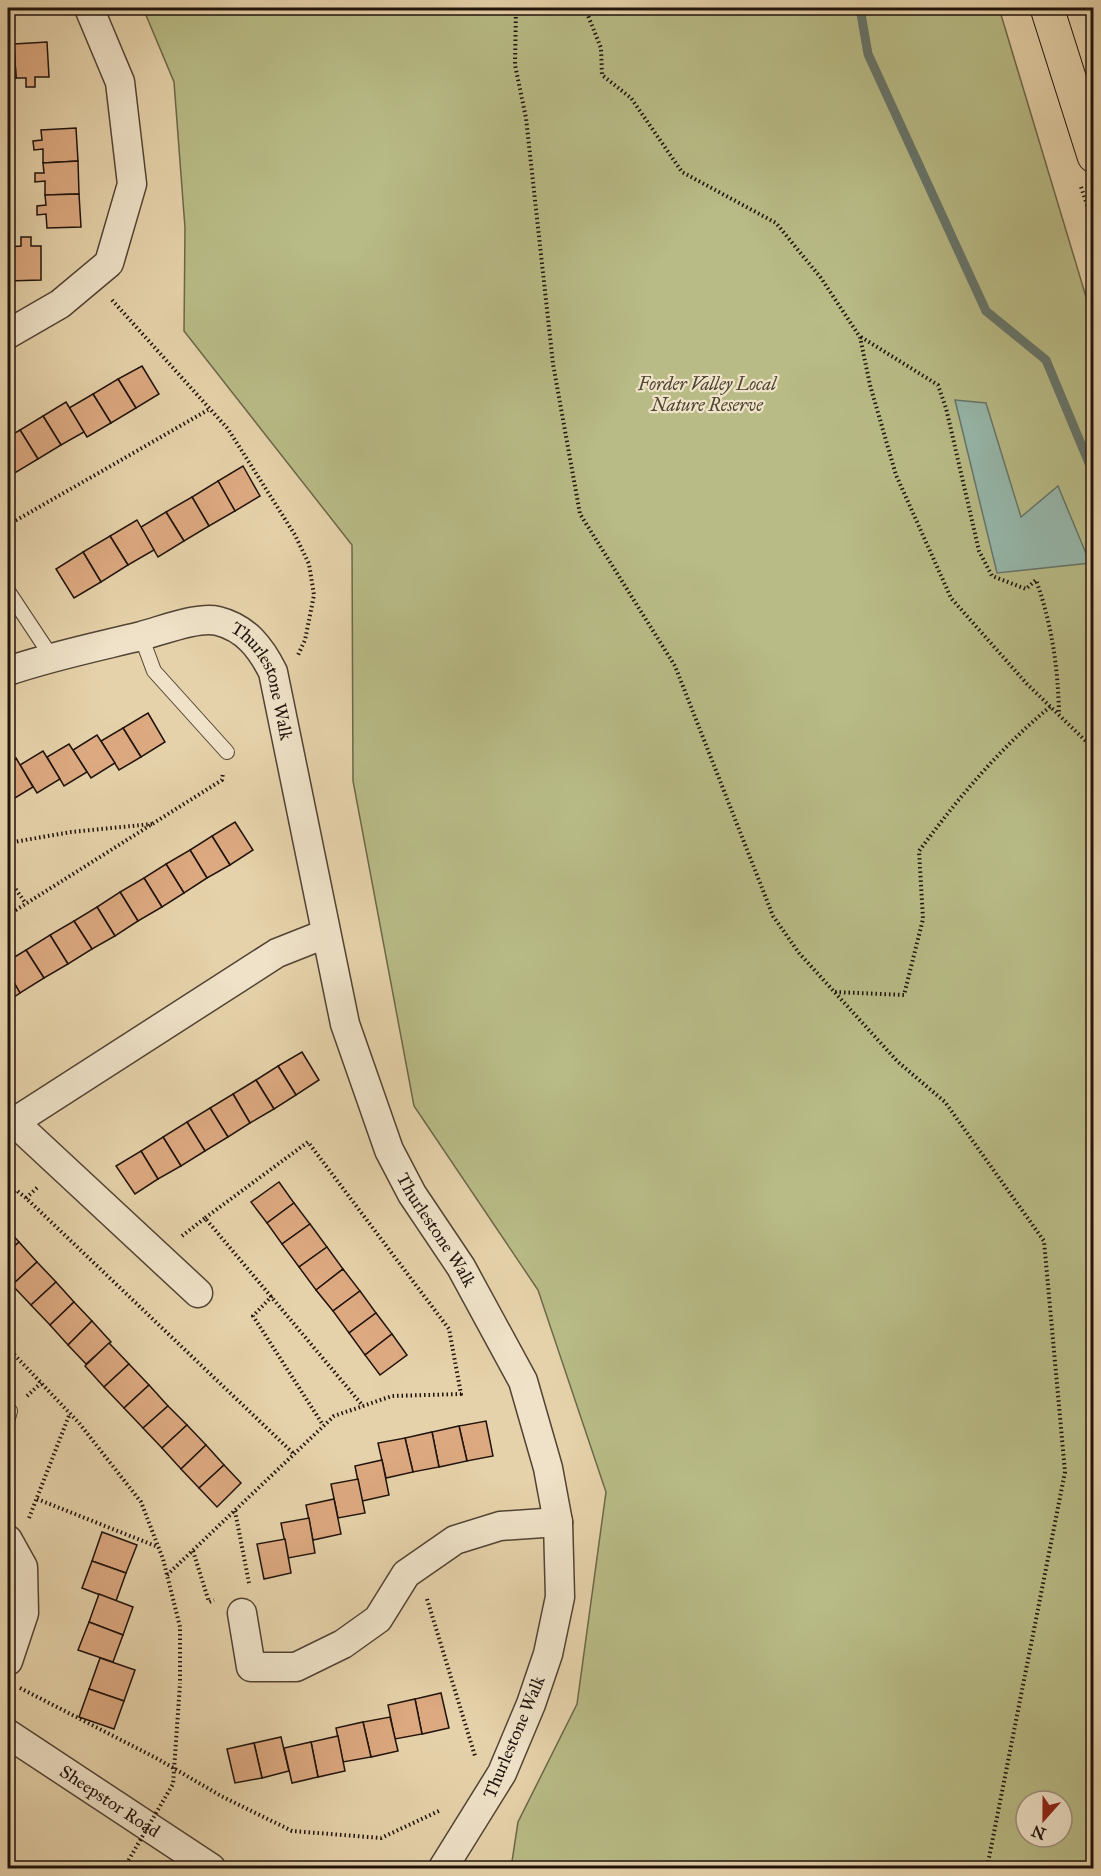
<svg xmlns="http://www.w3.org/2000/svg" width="1101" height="1876" viewBox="0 0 1101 1876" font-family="'IM FELL Great Primer',serif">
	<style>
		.green { fill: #b8bb86; stroke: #6c6749; stroke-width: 1.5; fill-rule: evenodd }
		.water { fill: #96b7ab; stroke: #66756b; stroke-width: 1.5 }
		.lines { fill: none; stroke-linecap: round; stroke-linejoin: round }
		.stream { stroke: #66756b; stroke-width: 9 }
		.building { fill: #dda981; stroke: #1f130c; stroke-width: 1.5 }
		.service-casing { stroke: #514334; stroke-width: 16 }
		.minor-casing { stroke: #514334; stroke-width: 31 }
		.primary-casing { stroke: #1f130c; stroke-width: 35 }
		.path { stroke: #1f130c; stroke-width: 4; stroke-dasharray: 1.5 3; stroke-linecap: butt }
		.service { stroke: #efe2c8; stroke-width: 14 }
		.minor { stroke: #efe2c8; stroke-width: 28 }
		.primary { stroke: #e6d2aa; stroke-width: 33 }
		.path-bridge { stroke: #1f130c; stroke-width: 4; stroke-dasharray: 1.5 3; stroke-linecap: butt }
		.labels { text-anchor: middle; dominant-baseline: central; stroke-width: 4.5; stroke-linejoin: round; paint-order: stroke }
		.park-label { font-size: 18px; font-style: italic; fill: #4d4531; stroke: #efe2c8 }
		.street-label { font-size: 18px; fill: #1f130c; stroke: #efe2c8 }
	</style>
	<rect width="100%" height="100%" fill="#e6d2aa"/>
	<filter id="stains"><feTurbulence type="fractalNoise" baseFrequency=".00333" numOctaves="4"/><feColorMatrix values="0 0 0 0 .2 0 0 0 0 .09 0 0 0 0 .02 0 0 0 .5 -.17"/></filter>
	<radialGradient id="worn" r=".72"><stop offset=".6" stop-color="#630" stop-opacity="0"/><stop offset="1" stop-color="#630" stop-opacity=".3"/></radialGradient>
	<path class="green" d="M143 8H999L1093 320V1868H511L518 1822 577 1704 606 1492 538 1290 414 1106 353 781 352 545 184 331 185 228 174 82ZM1026 1801H1062V1837H1026Z"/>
	<polygon class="water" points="955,400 986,403 1021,517 1058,486 1090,563 997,573"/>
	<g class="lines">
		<polyline class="stream" points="860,8 868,54 986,311 1046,360 1094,475"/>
	</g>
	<g class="building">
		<polygon points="47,42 49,77 35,77 35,87 26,87 26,78 16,78 14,44"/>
		<polygon points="8,44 14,44 16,78 8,78"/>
		<polygon points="76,128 78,161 43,163 43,149 34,150 33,141 42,140 41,130"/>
		<polygon points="78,161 79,194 45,195 45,181 35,182 35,173 44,173 43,163"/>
		<polygon points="79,194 81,227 47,228 46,214 37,215 37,206 46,205 45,195"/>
		<polygon points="21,237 31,237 31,246 41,246 41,280 8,281 8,247 21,246"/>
		<polygon points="142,366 159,394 136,408 118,379"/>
		<polygon points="118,379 136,408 111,423 93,394"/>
		<polygon points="93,394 111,423 87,437 69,408"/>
		<polygon points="66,402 84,432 61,445 43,416"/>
		<polygon points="43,416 61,445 38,459 20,430"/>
		<polygon points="20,430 38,459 13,474 8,464 8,437"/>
		<polygon points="243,466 260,496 235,511 218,481"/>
		<polygon points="218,481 235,511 209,526 192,497"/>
		<polygon points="192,497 209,526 184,541 166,512"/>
		<polygon points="166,512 184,541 158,557 141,527"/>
		<polygon points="137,520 154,550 128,565 110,536"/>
		<polygon points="110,536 128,565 101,582 83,552"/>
		<polygon points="83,552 101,582 74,598 56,569"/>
		<polygon points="148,713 165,742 141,757 123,728"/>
		<polygon points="123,728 141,757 119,770 101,741"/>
		<polygon points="97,735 115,763 91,778 73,750"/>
		<polygon points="69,744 87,772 64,786 47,757"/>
		<polygon points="43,751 60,779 37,793 20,765"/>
		<polygon points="16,758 33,787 10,801 8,798 8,763"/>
		<polygon points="235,822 253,850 230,865 212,836"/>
		<polygon points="212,836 230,865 207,878 190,850"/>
		<polygon points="190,850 207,878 184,893 166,864"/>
		<polygon points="166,864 184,893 162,907 144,878"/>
		<polygon points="144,878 162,907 138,921 120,892"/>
		<polygon points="120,892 138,921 115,936 97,907"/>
		<polygon points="97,907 115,936 92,949 74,921"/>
		<polygon points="74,921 92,949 68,964 50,935"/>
		<polygon points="50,935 68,964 44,978 26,950"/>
		<polygon points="26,950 44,978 20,993 8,972 8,961"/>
		<polygon points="8,972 20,993 8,1001"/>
		<polygon points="302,1052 319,1080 296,1095 278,1066"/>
		<polygon points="278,1066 296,1095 274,1109 256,1080"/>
		<polygon points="256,1080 274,1109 250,1123 233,1094"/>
		<polygon points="233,1094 250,1123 228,1137 210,1108"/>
		<polygon points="210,1108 228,1137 205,1151 187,1122"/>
		<polygon points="187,1122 205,1151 181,1166 163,1137"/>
		<polygon points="163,1137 181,1166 158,1179 141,1151"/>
		<polygon points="141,1151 158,1179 135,1194 116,1166"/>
		<polygon points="279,1182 294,1203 267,1223 251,1202"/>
		<polygon points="294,1203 310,1224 282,1244 267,1223"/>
		<polygon points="310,1224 327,1247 299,1267 282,1244"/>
		<polygon points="8,1230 19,1242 8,1252"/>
		<polygon points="19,1242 37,1262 12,1285 8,1280 8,1252"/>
		<polygon points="327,1247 343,1269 316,1290 299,1267"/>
		<polygon points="37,1262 56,1282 31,1305 12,1285"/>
		<polygon points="343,1269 360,1291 333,1311 316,1290"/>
		<polygon points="56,1282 74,1302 50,1325 31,1305"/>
		<polygon points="360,1291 376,1313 349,1333 333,1311"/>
		<polygon points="74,1302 92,1321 68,1345 50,1325"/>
		<polygon points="376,1313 392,1334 365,1355 349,1333"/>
		<polygon points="92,1321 111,1342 86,1364 68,1345"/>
		<polygon points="392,1334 407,1355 380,1375 365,1355"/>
		<polygon points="109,1343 129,1364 104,1387 85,1366"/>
		<polygon points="129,1364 149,1385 124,1408 104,1387"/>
		<polygon points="149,1385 168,1406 143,1428 124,1408"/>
		<polygon points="168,1406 187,1425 162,1448 143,1428"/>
		<polygon points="486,1421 493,1456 467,1461 459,1426"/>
		<polygon points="187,1425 206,1445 181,1469 162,1448"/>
		<polygon points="459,1426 467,1461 439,1467 432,1432"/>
		<polygon points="432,1432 439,1467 413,1472 405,1438"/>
		<polygon points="405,1438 413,1472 386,1478 378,1443"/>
		<polygon points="206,1445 224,1465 199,1488 181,1469"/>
		<polygon points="382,1460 389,1495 362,1501 355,1466"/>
		<polygon points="224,1465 241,1483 217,1507 199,1488"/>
		<polygon points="358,1479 365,1513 338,1518 331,1484"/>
		<polygon points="334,1499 341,1534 313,1540 306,1505"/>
		<polygon points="309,1518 315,1553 288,1558 281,1523"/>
		<polygon points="102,1532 137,1545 126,1573 92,1561"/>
		<polygon points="285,1539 291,1573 264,1579 257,1544"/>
		<polygon points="92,1561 126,1573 116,1601 82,1588"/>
		<polygon points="99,1594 133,1607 123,1635 89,1622"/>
		<polygon points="89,1622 123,1635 113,1662 78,1650"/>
		<polygon points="100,1658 135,1670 124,1701 89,1689"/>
		<polygon points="89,1689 124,1701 114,1729 79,1717"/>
		<polygon points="441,1693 449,1728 422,1734 415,1699"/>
		<polygon points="415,1699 422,1734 395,1739 388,1705"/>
		<polygon points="390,1717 398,1751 371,1757 363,1722"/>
		<polygon points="363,1722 371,1757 343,1762 336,1728"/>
		<polygon points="338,1736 345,1771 318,1777 311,1742"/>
		<polygon points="281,1737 289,1771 262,1778 254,1743"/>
		<polygon points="311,1742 318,1777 292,1783 284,1748"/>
		<polygon points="254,1743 262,1778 235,1783 227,1749"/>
	</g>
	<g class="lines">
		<defs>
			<g id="service">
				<polyline points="8,591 51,656"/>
				<polyline points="141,636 154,671 227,752"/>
				<polyline points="8,1418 10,1411"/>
			</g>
			<g id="minor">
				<polyline points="8,334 60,304 109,263 132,184 120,82 89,8"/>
				<path id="s1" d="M8 671C52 656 96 647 141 636 161 631 198 616 218 621 246 628 261 648 273 672L345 1024 389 1150 412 1194 461 1267 523 1381 548 1468 558 1522 560 1597 548 1654 531 1704 502 1773 443 1868"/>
				<polyline points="13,1121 198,1293"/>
				<polyline points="8,1126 277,953 325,934"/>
				<polyline points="8,1540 23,1567 24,1613 8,1661"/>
				<polyline points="242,1613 251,1667 296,1667 343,1644 378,1619 406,1574 455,1540 500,1526 558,1522"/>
				<path id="s2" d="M8 1734 211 1868"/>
			</g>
			<polyline id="primary" points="1047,8 1094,156"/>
		</defs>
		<use href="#service" class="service-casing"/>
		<use href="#minor" class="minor-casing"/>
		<use href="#primary" class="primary-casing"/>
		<g class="path">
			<polyline points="516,8 515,65 526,118 553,364 580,514 675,666 773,916 799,953 898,1062 945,1102 1044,1241 1065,1472 987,1868"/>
			<polyline points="585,8 601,48 602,75 631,98 682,172 776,223 821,278 860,337 870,385 896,475 951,598 1027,684 1094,749"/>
			<polyline points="1081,187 1094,226"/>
			<polyline points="112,300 228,429 295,535 309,564 314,595 305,640 298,655"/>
			<path d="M861 337 938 385 946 408 979 551 992 576 1026 589 1036 580C1052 625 1058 667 1059 714"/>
			<polyline points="8,525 208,410"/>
			<polyline points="8,843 71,832 152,824"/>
			<polyline points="8,878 26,904"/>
			<polyline points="8,915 222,780 223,773"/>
			<path d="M835 992 904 995 923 919 919 851C960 796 998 750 1051 706"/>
			<polyline points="8,1198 16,1190 26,1198 294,1454"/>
			<polyline points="26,1198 39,1186"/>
			<polyline points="182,1236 205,1218 363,1406"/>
			<polyline points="272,1296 253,1316 323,1425"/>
			<polyline points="8,1348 79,1423 141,1502 163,1559 180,1627 180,1684"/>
			<polyline points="27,1396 41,1383"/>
			<polyline points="37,1499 158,1547"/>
			<polyline points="235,1511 249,1583"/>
			<polyline points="29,1518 70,1413"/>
			<polyline points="193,1551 209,1602 214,1600"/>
			<polyline points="167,1575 334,1416 392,1396 461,1394 449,1329 308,1142 205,1218"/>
			<polyline points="427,1599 475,1756"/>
			<polyline points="20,1688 158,1759 221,1796 292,1831 381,1838 441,1810"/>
		</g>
		<use href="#service" class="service"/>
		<use href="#minor" class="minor"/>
		<use href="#primary" class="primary"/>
		<polyline class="path-bridge" points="124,1868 173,1784 180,1684"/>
	</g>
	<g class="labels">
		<g class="park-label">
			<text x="707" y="384">Forder Valley Local<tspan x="707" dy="21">Nature Reserve</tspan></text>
		</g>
		<g class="street-label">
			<text stroke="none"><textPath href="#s1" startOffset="298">Thurlestone Walk</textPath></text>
			<text stroke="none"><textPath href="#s1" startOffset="880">Thurlestone Walk</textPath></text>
			<text transform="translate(514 1737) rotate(-67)">Thurlestone Walk</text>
			<text stroke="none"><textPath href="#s2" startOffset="122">Sheepstor Road</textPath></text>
		</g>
	</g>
	<rect width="1101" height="1876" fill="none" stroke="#e6d2aa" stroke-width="30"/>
	<rect x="9" y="9" width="1083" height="1858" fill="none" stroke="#1f130c" stroke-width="3"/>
	<rect x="15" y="15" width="1071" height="1846" fill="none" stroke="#1f130c" stroke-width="1.5"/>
	<g transform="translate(1044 1819) rotate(201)"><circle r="28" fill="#efe2c8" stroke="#9c8f7d" stroke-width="1.5"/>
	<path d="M0-4.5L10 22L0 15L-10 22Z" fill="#8f2418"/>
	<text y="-9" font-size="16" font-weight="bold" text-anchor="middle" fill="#1f130c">N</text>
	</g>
	<rect width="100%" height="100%" filter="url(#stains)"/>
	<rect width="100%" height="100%" fill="url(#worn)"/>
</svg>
